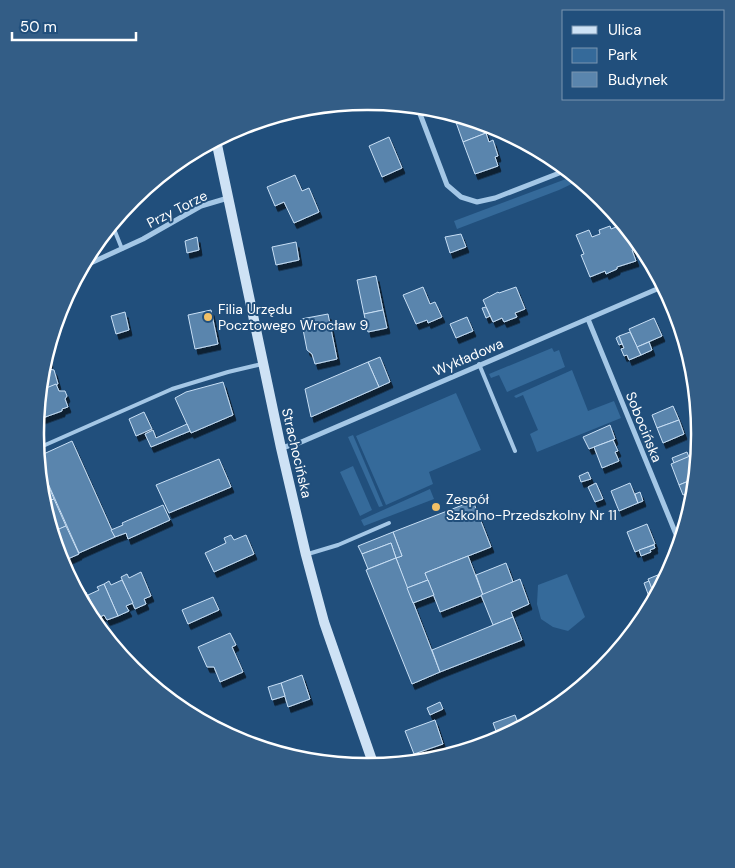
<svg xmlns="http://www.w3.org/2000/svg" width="735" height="868" viewBox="0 0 735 868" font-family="'DM Sans',sans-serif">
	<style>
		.green { fill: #356a9a }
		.building { fill: #5a85ad; stroke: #c8dff5; filter: url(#shadow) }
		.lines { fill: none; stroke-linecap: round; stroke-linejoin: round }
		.lane { stroke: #a4c7e6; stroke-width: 4 }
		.street { stroke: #a4c7e6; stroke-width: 5 }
		.secondary { stroke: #cee2f5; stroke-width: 10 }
		.poi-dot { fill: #f2c066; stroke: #214f7c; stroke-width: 2 }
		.labels { text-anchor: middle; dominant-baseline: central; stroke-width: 4; stroke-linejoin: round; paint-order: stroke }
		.street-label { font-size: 14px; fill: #fff; stroke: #214f7c }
		.poi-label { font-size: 14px; fill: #fff; stroke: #214f7c; text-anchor: start }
		.rim { fill: none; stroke: #fff; stroke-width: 2.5 }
	</style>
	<defs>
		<filter id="shadow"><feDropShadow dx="3" dy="5.5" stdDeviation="0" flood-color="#0009"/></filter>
	</defs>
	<rect width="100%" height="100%" fill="#214f7c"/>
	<g class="green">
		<polygon points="574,176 580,180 559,190 457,229 454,221"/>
		<polygon points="552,348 554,352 559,350 565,367 507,392 499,375 491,378 489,374"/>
		<polygon points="572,370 588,411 614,401 621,418 537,452 530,434 538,430 523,395 516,398 514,396"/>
		<polygon points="456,393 481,450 429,472 433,484 386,505 356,436"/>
		<polygon points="353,435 383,506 379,507 348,437"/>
		<polygon points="353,466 372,510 360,516 340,472"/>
		<polygon points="430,489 434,499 364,526 361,520"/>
		<polygon points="567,574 585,617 568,631 553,627 541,619 537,604 538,585"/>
	</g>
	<g class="building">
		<polygon points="453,114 485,124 483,125 486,133 463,142"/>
		<polygon points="486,133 489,142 493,140 498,156 495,157 498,166 475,174 463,142"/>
		<polygon points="389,137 402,168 382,177 369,146"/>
		<polygon points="295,175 302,191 309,188 319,212 294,223 284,202 275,206 267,187"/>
		<polygon points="621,225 626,235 628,234 634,249 632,250 636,261 617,267 617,269 606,274 605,271 590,277 581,255 584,254 576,235 589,230 592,237 600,234 599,230 610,226 611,229"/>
		<polygon points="461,234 466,247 450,253 445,237"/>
		<polygon points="197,237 199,250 187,253 185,241"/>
		<polygon points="296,242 299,260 276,265 272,247"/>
		<polygon points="376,276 383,310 364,314 357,280"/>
		<polygon points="423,287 430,304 435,302 442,317 428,323 427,320 416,324 403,295"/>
		<polygon points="516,287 525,309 515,313 517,317 504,322 502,318 493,322 483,300 498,292 499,293"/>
		<polygon points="486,307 490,316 486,318 482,308"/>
		<polygon points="211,310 218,344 195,349 188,315"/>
		<polygon points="383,310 387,328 368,332 364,314"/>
		<polygon points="125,312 129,330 116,334 111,316"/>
		<polygon points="328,314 337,359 315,364 312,354 307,350 301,319"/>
		<polygon points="467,317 473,331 456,338 450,324"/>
		<polygon points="654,318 662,336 637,347 629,329"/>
		<polygon points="630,332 641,355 629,360 627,355 624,356 621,349 624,348 619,336"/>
		<polygon points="619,336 622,344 619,345 616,338"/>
		<polygon points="649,342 652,350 641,355 637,347"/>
		<polygon points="48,348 50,353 47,356 49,360 43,362"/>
		<polygon points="380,357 390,382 379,387 368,362"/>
		<polygon points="49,360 50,362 47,365 49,369 54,370 58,384 39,391 43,362"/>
		<polygon points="368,362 379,387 311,417 305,389"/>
		<polygon points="223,382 233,415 191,433 175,398 186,392"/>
		<polygon points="56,384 59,391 65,391 67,396 65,399 68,407 62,409 62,411 37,420 39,391"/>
		<polygon points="673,406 679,420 657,428 652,415"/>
		<polygon points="144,412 152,429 136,436 129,419"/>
		<polygon points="679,420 684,434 663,443 657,428"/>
		<polygon points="187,424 190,431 151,447 145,434 153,430 156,438"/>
		<polygon points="610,425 615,439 589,449 583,437"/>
		<polygon points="699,426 700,434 699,437 695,427"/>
		<polygon points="613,440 618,451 615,452 619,461 602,468 594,447"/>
		<polygon points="72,441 115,537 79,553 38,461 37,457"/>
		<polygon points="687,452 689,457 674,463 672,458"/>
		<polygon points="690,456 696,471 696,478 679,485 671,464"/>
		<polygon points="219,459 231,487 169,513 156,485"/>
		<polygon points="38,461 54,499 43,504 41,499"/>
		<polygon points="588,472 591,479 581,482 579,476"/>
		<polygon points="696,478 694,490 683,495 679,485"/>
		<polygon points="596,483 603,499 595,502 588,487"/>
		<polygon points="630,483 638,503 619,511 611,491"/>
		<polygon points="640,492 643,501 638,503 635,494"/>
		<polygon points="54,499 66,526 55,531 43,503"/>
		<polygon points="473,501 491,547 425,573 428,580 407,588 396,558 402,556 393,532"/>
		<polygon points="163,505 170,520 128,539 126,533 115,537 111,530 123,525 122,523"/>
		<polygon points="647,524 655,544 635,552 627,532"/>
		<polygon points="66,526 79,554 61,562 57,549 61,547 54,531"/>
		<polygon points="393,532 402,556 396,558 391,543 362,554 358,546"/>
		<polygon points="231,535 234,540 246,535 254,554 214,572 205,553 226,543 224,538"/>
		<polygon points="391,543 396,558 368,569 362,554"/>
		<polygon points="654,545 655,548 650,550 651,552 641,556 639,550"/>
		<polygon points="468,556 483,595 440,612 425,573"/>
		<polygon points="396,558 440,672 412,684 366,570"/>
		<polygon points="506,563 513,582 483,595 476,575"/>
		<polygon points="141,572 151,596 144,599 146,604 135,609 121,577 127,574 129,578"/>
		<polygon points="665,572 667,576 655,598 648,579"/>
		<polygon points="520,579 529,604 511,612 513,617 493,625 481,595"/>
		<polygon points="122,580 133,603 126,606 129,611 118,616 104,584 109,581 111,585"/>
		<polygon points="428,580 434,595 413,603 407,588"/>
		<polygon points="649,581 655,598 651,602 644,583"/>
		<polygon points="104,584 118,616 107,620 104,615 98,618 88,595 99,590 97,587"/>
		<polygon points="86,592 100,623 96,625 80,598 81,598 80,594"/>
		<polygon points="213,597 219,610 188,624 182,610"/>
		<polygon points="513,617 522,640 440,672 432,650"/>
		<polygon points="230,633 236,645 232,647 243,672 220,682 214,667 207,667 198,647"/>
		<polygon points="624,643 617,651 615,646"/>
		<polygon points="302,675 310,699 288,707 281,683"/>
		<polygon points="281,683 285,696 272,700 268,687"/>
		<polygon points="440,702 443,709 430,715 427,708"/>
		<polygon points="515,715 520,728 499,739 493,723"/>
		<polygon points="435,720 443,744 414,754 405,731"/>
		<polygon points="317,756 320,762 307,761"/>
	</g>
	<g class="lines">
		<g class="lane">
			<polyline points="112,224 122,249"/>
			<polyline points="479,364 515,451"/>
			<polyline points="36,449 172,389 228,372 262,364"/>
			<polyline points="308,554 338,545 389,523"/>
		</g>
		<g class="street">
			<polyline points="417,106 447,185 461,197 477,202 495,198 567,170"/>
			<polyline points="82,267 143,239 201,206 228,198"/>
			<polyline points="588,319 680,544"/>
			<polyline points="281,448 299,443 664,286"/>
		</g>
		<polyline class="secondary" points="216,140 281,448 306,555 324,622 374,766"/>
	</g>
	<g class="poi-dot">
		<circle cx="208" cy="317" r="5"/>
		<circle cx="436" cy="507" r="5"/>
	</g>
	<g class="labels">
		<g class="street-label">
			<text transform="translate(177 209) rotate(-27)">Przy Torze</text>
			<text transform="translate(468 357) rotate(-23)">Wykładowa</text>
			<text transform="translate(644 427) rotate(68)">Sobocińska</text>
			<text transform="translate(297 453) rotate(77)">Strachocińska</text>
		</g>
		<g class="poi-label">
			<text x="218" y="309">Filia Urzędu<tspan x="218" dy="16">Pocztowego Wrocław 9</tspan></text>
			<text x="446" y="499">Zespół<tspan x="446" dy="16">Szkolno-Przedszkolny Nr 11</tspan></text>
		</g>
	</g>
	<path d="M0 0H735V868H0ZM367 110H368A323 323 0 0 1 691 433V435A323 323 0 0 1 368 758H367A323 323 0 0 1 44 435V433A323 323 0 0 1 367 110Z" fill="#335d86" fill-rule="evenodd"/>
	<path class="rim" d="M367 110H368A323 323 0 0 1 691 433V435A323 323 0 0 1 368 758H367A323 323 0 0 1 44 435V433A323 323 0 0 1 367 110Z"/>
	<rect x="562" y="10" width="162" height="90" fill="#214f7c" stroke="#7a95b0"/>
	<rect x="572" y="26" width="25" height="8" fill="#cee2f5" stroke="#7a95b0"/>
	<text x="608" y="35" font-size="15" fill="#ffffff">Ulica</text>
	<rect x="572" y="48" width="25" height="15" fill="#356a9a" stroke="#7a95b0"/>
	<text x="608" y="60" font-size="15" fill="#ffffff">Park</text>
	<rect x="572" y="72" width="25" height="15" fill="#5a85ad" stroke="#7a95b0"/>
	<text x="608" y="85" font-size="15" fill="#ffffff">Budynek</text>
	<path d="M12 32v8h124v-8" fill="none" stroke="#ffffff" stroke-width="2.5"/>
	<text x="20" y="32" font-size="15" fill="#ffffff" stroke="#214f7c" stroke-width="4" paint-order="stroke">50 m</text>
</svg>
